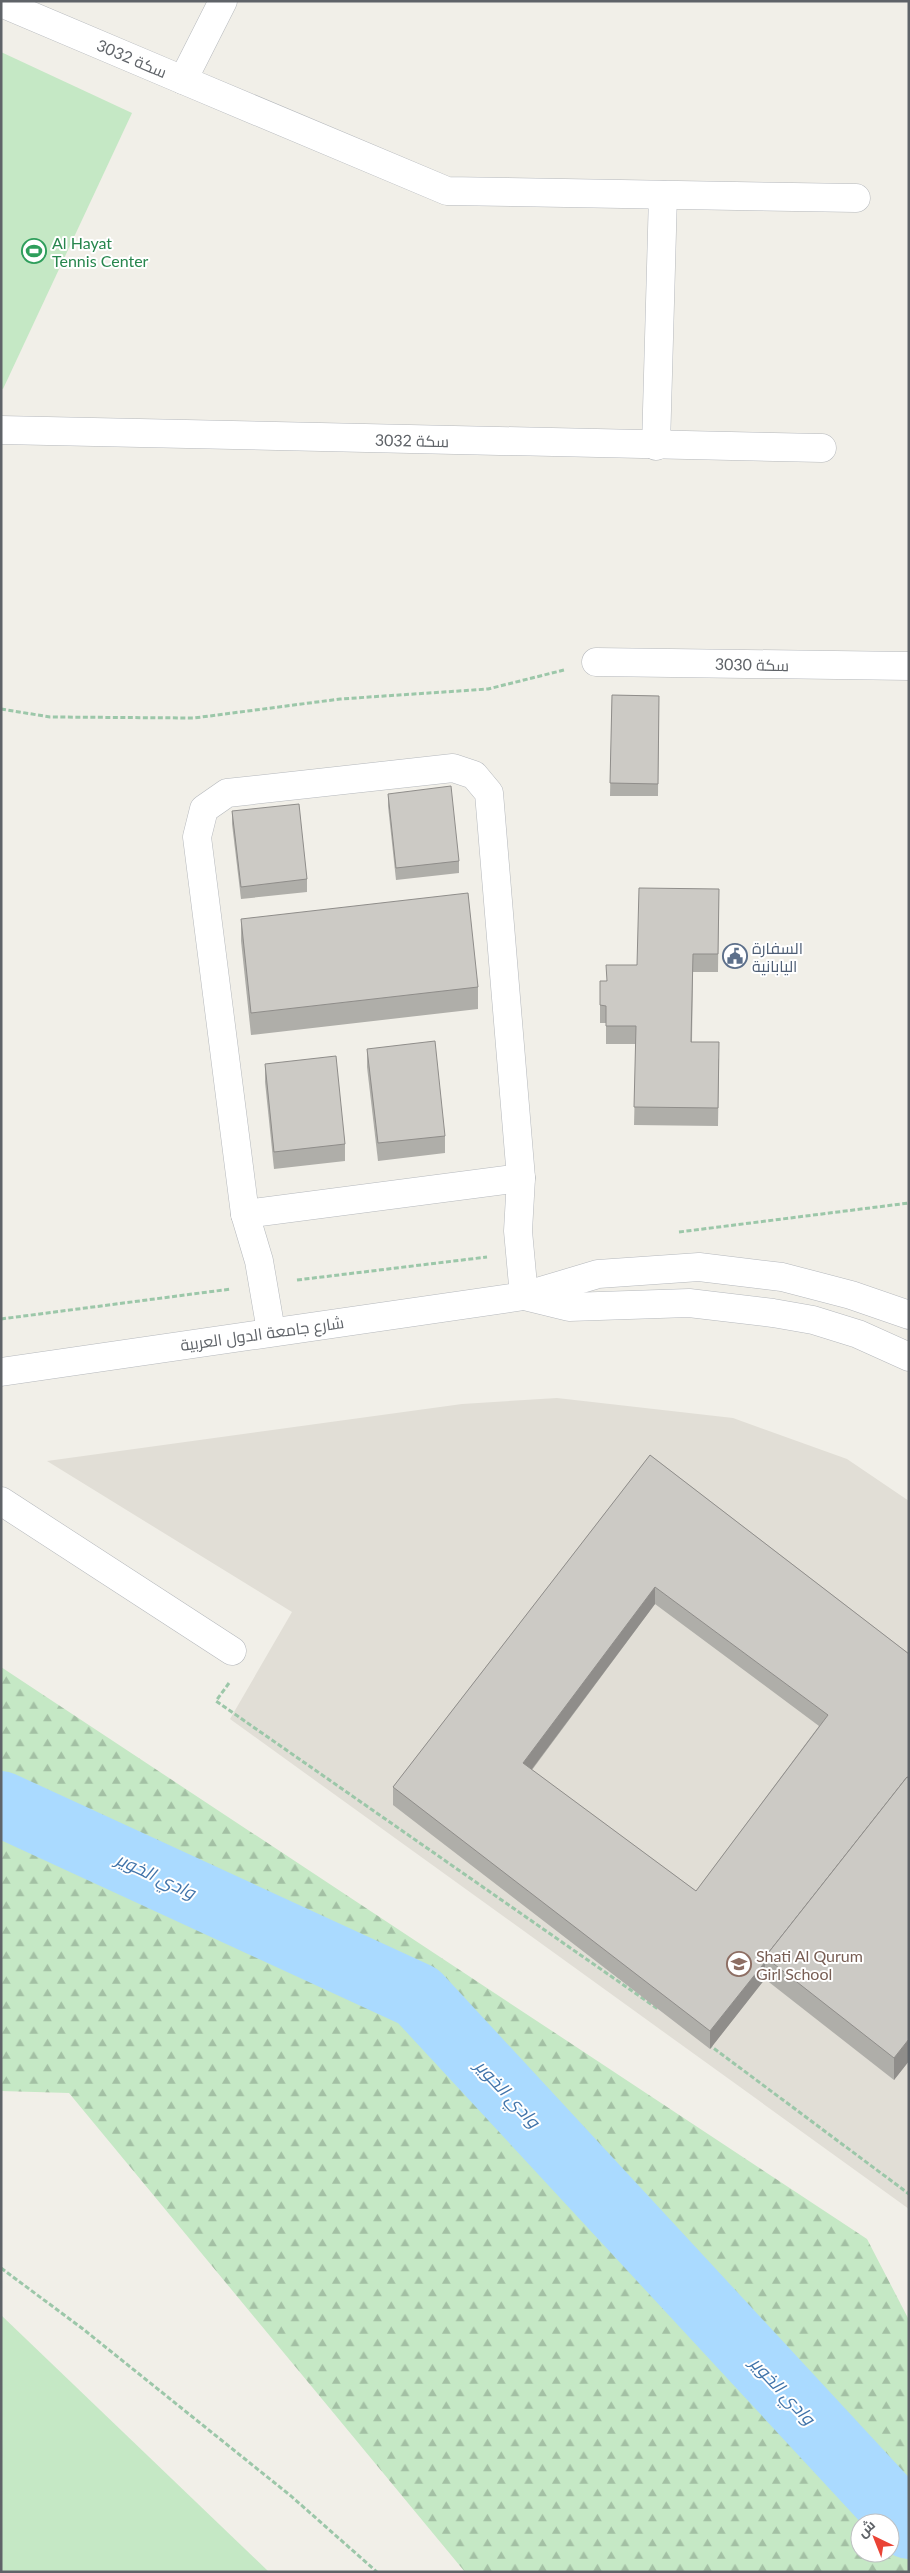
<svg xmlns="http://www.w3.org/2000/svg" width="910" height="2573" viewBox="0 0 910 2573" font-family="Lato,Cairo,sans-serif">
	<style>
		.education { fill: #e1ded6 }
		.grass { fill: #c5e8c5 }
		.forest { fill: url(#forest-firs); fill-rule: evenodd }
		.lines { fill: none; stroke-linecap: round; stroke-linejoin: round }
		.river { stroke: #aadaff; stroke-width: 66 }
		.minor-casing { stroke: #b5b8bc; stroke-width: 29 }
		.path { stroke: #9cc7a9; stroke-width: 3; stroke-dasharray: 5 2.5; stroke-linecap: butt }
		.minor { stroke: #fff; stroke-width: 28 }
		.wall { fill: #afaea9; fill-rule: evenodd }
		.shaded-wall { fill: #8f8d8a }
		.building { fill: #cccac5; stroke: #8f8d8a; fill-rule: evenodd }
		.labels { text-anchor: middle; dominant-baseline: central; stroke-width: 4; stroke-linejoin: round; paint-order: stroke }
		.street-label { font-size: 16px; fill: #5f6368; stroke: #fff }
		.leisure-label { font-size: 16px; fill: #27864d; stroke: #fff; text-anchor: start }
		.service-label { font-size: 16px; fill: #4e5e75; stroke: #fff; text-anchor: start }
		.education-label { font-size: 16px; fill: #785e54; stroke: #fff; text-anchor: start }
		.water-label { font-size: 18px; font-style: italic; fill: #4174aa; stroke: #fff }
	</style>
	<defs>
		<pattern id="forest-firs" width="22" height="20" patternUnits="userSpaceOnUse" patternTransform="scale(1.25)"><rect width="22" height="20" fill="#c5e8c5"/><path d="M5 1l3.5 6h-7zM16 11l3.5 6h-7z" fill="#a3c0a4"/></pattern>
	</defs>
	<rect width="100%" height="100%" fill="#f1efe8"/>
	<polygon class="education" points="557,1398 733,1418 847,1459 909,1501 909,2209 230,1719 292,1612 47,1461 462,1404"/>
	<g class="grass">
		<polygon points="1,52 132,113 3,389 1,388"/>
		<polygon points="1,2315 269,2572 1,2572"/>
	</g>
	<path class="forest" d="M1 1667 867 2239 909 2320V2572H465L69 2093 1 2091ZM860 2523H890V2553H860Z"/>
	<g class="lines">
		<polyline class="river" points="1,1804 418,1996 909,2526"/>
		<defs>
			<g id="minor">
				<polyline points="1,3 183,80 223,1"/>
				<polyline points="183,80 447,191 856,198"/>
				<polyline points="1,430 822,448"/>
				<polyline points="656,446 663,195"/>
				<polyline points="596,662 909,666"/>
				<polyline points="245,1214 521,1178"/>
				<polyline points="524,1296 569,1307 689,1303 773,1313 813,1320 858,1334 909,1357"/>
				<polyline points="271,1331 259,1261 245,1214 197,837 204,809 227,793 453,768 474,775 489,793 521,1178 518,1231 524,1296"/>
				<polyline points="1,1372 524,1296 598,1274 699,1267 782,1277 851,1295 909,1315"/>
				<polyline points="1,1501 232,1651"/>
			</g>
		</defs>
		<use href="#minor" class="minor-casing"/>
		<g class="path">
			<polyline points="1,709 50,717 194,718 340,699 488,689 564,670"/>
			<polyline points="679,1232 909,1203"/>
			<polyline points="297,1280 487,1257"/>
			<polyline points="1,1319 231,1289"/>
			<polyline points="229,1683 216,1701 658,2009"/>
			<polyline points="708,2044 909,2194"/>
			<polyline points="1,2268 83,2329 291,2496 377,2572"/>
		</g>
		<use href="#minor" class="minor"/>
	</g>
	<g class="wall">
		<polygon points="612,695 659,696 658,796 610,796"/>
		<polygon points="388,794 459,861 459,873 396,880 388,806"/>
		<polygon points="232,811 307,879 307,892 241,899 232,824"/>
		<polygon points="719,889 718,972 693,972 692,1042 719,1059 718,1126 634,1125 636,1044 606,1044 606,1023 600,1023 600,981 606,981 637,965"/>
		<polygon points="241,919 478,987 478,1009 251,1035 241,941"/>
		<polygon points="367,1049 445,1136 445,1153 378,1161 367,1067"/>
		<polygon points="265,1064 345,1144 345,1161 274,1169 265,1082"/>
		<path d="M650 1455 909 1654V2061L894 2080 765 1979 710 2049 393 1805V1787ZM655 1604 819 1726 696 1891 532 1770Z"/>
	</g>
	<g class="shaded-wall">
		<polygon points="655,1587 655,1604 523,1781 523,1763"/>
		<polygon points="765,1962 765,1979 710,2049 710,2031"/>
		<polygon points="909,2039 909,2061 894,2080 894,2058"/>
	</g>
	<g class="building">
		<polygon points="612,695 659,696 658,784 610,783"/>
		<polygon points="451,786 459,861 396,868 388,794"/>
		<polygon points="299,804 307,879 241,887 232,811"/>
		<polygon points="639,888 719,889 718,954 693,954 691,1042 719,1042 718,1108 634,1107 636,1026 606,1026 606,1006 600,1005 600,981 607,981 606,965 637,965"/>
		<polygon points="468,893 478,987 251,1013 241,919"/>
		<polygon points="435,1041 445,1136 378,1143 367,1049"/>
		<polygon points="336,1056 345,1144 274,1152 265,1064"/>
		<path d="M650 1455 909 1654V1778L907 1777 765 1957V1962L710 2031 393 1787ZM655 1587 828 1715 696 1891 523 1763Z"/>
		<polygon points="907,1777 909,1778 909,2039 894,2058 765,1957"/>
	</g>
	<defs>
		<symbol id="stadium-ring" viewBox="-11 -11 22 22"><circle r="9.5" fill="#fff" stroke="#2e9e5b" stroke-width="1.5"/><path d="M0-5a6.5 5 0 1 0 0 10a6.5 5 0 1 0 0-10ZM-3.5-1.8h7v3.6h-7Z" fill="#2e9e5b"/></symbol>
		<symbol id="civic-ring" viewBox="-11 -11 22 22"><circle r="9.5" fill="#fff" stroke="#5c6f8a" stroke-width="1.5"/><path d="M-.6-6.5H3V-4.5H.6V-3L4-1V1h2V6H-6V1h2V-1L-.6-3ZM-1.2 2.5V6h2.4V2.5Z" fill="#5c6f8a"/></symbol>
		<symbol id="school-ring" viewBox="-11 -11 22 22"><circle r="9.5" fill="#fff" stroke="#8d6e63" stroke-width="1.5"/><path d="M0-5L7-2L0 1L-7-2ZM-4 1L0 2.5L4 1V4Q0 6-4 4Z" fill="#8d6e63"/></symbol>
	</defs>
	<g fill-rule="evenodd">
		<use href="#stadium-ring" x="20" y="237" width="28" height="28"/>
		<use href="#civic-ring" x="721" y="942" width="28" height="28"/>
		<use href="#school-ring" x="725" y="1950" width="28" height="28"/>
	</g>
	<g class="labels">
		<g class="street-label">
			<text transform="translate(132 58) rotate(23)">سكة 3032</text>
			<text transform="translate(412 440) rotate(1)">سكة 3032</text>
			<text transform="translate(752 664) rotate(1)">سكة 3030</text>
			<text transform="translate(262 1333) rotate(-8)">شارع جامعة الدول العربية</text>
		</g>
		<g class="leisure-label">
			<text x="52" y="242">Al Hayat<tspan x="52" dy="18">Tennis Center</tspan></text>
		</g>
		<g class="service-label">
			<text x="752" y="947">السفارة<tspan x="752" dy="18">اليابانية</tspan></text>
		</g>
		<g class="education-label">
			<text x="756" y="1955">Shati Al Qurum<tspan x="756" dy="18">Girl School</tspan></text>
		</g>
		<g class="water-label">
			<text transform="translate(156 1875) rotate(25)">وادي الخوير</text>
			<text transform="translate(508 2093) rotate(47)">وادي الخوير</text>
			<text transform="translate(783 2390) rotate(47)">وادي الخوير</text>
		</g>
	</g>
	<rect width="910" height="2573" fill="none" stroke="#5f6368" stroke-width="5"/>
	<g transform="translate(875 2538) rotate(317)"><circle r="24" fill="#ffffff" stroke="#bfc1c3"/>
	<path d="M0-4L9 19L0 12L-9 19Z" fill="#ea4335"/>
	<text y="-8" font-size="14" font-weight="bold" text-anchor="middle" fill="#5f6368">ش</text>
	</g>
</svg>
